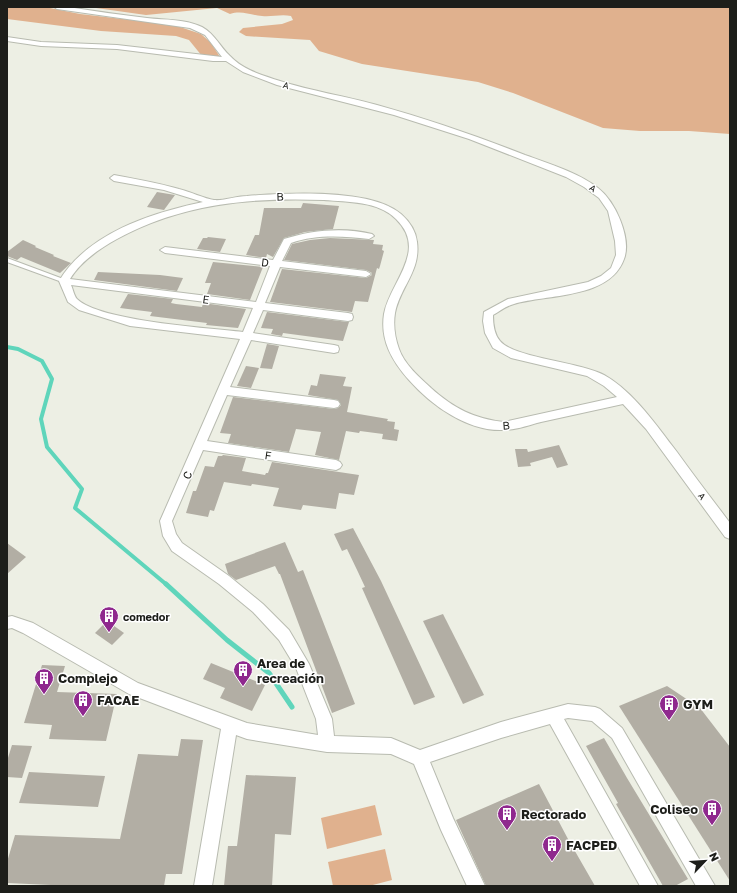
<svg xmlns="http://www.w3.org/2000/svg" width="737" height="893" viewBox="0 0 737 893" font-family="'Golos Text',sans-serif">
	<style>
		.green { fill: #e0b18e }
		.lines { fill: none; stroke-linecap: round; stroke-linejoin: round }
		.stream-far1 { stroke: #5fd5bb; stroke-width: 4 }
		.stream { stroke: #5fd5bb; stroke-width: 5 }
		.building { fill: #b2aea4 }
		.lane-casing { stroke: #b8bbb0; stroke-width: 2 }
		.street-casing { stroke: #b8bbb0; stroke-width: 2 }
		.lane { fill: #fff; fill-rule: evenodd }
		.street { fill: #fff; fill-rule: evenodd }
		.labels { text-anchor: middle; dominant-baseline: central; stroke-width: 3; stroke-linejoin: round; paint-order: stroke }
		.far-street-label { font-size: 9px; fill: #1d1e1a; stroke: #fff }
		.street-label { font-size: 11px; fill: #1d1e1a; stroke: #fff }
		.poi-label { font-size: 11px; font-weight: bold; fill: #1d1e1a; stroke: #fff; text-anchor: start }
		.near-poi-label { font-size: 13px; font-weight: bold; fill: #1d1e1a; stroke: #fff; text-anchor: start }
	</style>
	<rect width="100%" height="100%" fill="#edefe4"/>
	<g class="green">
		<polygon points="7,7 45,7 80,14 174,25 201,34 211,43 220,57 202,56 189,40 176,36 101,31 7,19"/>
		<path d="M89 7H730V134L689 131H640L603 128 513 93 478 82 362 64 319 51 310 40 246 36 239 32 243 28 282 24 293 20 291 16C281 14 272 17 262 16 249 15 242 10 230 14L217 8 146 15Z"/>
		<polygon points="375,805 382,835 327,849 321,818"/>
		<polygon points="385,849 392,880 369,886 333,886 328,862"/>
	</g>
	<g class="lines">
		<polyline class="stream-far1" points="7,347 18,349 42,361 52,379 41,419 47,447 82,489 75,508 167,585"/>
		<polyline class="stream" points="166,584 227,640 269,673 292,707"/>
	</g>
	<g class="building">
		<polygon points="157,192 175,195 164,210 147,207"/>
		<polygon points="303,203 339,206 333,229 305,232 284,238 273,257 267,254 266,258 246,255 255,235 259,235 264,208 301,208"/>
		<polygon points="208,237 226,239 220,252 197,249 203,238 207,238"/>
		<polygon points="330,238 374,240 373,244 383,245 382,250 384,251 380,266 379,269 377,268 368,302 355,301 352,312 270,302 282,269 366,278 372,275 372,273 366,270 284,260 292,244 310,240"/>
		<polygon points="23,240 36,246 35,247 54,255 53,256 71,263 60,273 21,257 17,260 7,256 7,252"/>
		<polygon points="213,262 263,267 250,300 207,294 211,283 205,283"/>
		<polygon points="98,272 160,275 183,278 177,291 94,280"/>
		<polygon points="128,294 173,299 171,303 176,304 202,307 203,303 246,309 238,328 206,325 207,323 150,316 152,312 120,308"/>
		<polygon points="267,312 348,322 349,322 343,341 283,333 282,336 271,334 273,329 261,328"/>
		<polygon points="267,344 279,346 272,369 260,368"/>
		<polygon points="246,366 259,368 251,388 237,386"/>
		<polygon points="320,374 346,377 343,386 352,387 347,412 388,419 387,421 395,422 394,429 399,430 397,441 382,439 383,434 360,431 359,433 346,431 339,460 315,455 321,432 296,429 289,452 228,443 231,434 220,433 233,397 334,409 338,408 341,405 338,400 308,395 311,385 317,386"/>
		<polygon points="559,445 568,465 557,468 552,457 530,463 531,466 518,467 515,449 527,449 528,452"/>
		<polygon points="223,455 246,458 242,471 265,475 266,473 268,473 272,462 359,475 354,495 339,493 336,509 303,505 301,510 273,506 279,488 252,484 251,486 224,482 214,511 210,510 208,517 186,513 193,491 196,491 205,466 214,467 218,456 222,456"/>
		<polygon points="353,528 381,581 435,697 414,705 362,588 365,587 358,572 347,549 342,551 334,534"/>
		<polygon points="285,542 298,572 303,570 355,704 332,713 280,574 279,574 275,566 236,580 228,574 225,564"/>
		<polygon points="7,543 26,557 7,574"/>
		<polygon points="443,614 484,695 463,704 423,621"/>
		<polygon points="107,621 124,633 112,645 95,633"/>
		<polygon points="211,663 265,685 252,711 220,698 225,688 203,679"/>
		<polygon points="42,665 65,666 57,692 117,694 106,741 49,739 52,725 24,723"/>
		<polygon points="667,686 700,708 730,747 730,881 619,706"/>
		<polygon points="604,738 627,778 688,879 675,886 663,886 616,804 618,803 586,746"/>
		<polygon points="181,739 203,740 182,874 166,874 164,886 73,886 7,883 7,862 15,835 120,839 138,754 178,756"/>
		<polygon points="12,745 32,746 22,778 7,777 7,761"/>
		<polygon points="29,772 105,776 98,807 19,803"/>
		<polygon points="246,775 296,777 291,835 275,834 272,886 224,886 228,846 237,846"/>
		<polygon points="539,784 568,839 595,886 486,886 456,820"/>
	</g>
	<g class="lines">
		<defs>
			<polygon id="lane" points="7,258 66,280 67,281 66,282 62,282 7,262"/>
			<path id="street" d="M54 7H68C94 11 121 15 147 18 165 20 186 19 202 27 215 34 220 47 230 56 243 70 262 75 280 81 311 91 345 96 377 105 427 119 477 136 525 155 550 164 577 172 598 188 615 201 632 238 624 259 610 299 547 294 514 304 506 306 500 311 493 315 493 324 494 334 500 341 514 358 580 362 604 375 634 392 656 425 677 452 694 476 712 499 730 523V539L725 537 646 429 623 404C596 410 568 416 541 422 529 425 516 430 504 430 468 432 431 405 409 380 392 361 380 340 384 314 389 283 429 251 396 219 378 201 348 202 324 200 252 197 180 204 117 239 99 249 81 261 70 279L256 302 270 266 165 253 160 250 165 247 273 260 284 239C311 230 344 227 372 234L374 236 369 239C343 236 316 234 291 243L282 261 366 271 371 274 366 277 280 267 265 303 348 313 352 314 353 317 352 320 348 321 263 310 253 333 334 345 338 346 339 349 338 352 334 353 251 340 230 387 334 400 338 401 340 404 338 407 334 408 227 395 207 441 336 460 340 462 342 465 340 468 336 470 203 450 172 521 176 534 182 543 229 576 263 604 289 630 309 664 332 719 334 736 391 738 420 750 501 722 568 704 595 707 600 709 622 728 715 886H696L612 738 592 721 568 718 564 719 658 886H640L550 724 501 738 430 762 453 818 485 886H467L441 830 414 764 391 754 327 752 247 739 236 735 212 886H194L221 729 129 694 23 633 12 628 7 629V617L12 616 33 623 138 683 247 723 318 735 316 719 296 668 279 640 253 612 219 584 172 551 163 536 160 521 240 339 130 326 79 310 68 302 59 281C88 233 151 213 203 202L164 190 114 181 110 178 114 175C136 179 158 183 179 189 188 191 206 199 214 200 224 201 236 196 247 196 285 193 371 188 401 214 409 221 416 231 417 242 421 271 400 287 395 313 393 325 395 338 399 349 404 364 420 378 431 388 453 408 475 419 504 422L617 397 604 386 587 376 511 358 493 348 485 333 483 321 484 312 508 299 588 282 601 276 611 268 616 255 615 241 608 211 599 198 584 187 566 177 469 139 394 115 277 85 243 72 226 61H213L117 49 41 46 7 41V37L41 42 117 45 222 57 205 35 190 28 57 9ZM71 285 253 308 243 332C209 328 99 321 77 299 74 296 73 289 71 285Z"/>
		</defs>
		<use href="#lane" class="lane-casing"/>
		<use href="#street" class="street-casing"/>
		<use href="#lane" class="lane"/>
		<use href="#street" class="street"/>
	</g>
	<defs>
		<symbol id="building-pin" viewBox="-11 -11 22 30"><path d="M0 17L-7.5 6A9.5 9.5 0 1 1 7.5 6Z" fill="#8f288e" stroke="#fff"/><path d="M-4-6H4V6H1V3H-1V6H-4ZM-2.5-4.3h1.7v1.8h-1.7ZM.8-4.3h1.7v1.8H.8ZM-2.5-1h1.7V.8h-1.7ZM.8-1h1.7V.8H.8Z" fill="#fff"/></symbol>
	</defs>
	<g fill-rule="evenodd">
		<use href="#building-pin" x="98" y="605" width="22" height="30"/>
		<use href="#building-pin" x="232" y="659" width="22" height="30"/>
		<use href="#building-pin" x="33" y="667" width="22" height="30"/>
		<use href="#building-pin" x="72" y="689" width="22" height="30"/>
		<use href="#building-pin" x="658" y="693" width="22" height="30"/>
		<use href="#building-pin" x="701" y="798" width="22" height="30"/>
		<use href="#building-pin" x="496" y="803" width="22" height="30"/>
		<use href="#building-pin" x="541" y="834" width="22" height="30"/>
	</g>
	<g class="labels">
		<g class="far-street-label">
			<text transform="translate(286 85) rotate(14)">A</text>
			<text transform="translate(593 188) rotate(34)">A</text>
			<text transform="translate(702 496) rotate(53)">A</text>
		</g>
		<g class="street-label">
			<text transform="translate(280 196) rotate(-2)">B</text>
			<text transform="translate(265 262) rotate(7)">D</text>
			<text transform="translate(206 299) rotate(8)">E</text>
			<text transform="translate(506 425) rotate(-4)">B</text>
			<text transform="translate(268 455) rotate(8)">F</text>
			<text transform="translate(187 475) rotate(-66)">C</text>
		</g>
		<g class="poi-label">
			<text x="123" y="616">comedor</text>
		</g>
		<g class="near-poi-label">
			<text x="257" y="663">Area de<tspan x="257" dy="15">recreación</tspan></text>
			<text x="58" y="678">Complejo</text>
			<text x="97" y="700">FACAE</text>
			<text x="683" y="704">GYM</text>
			<text x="698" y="809" text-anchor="end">Coliseo</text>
			<text x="521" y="814">Rectorado</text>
			<text x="566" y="845">FACPED</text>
		</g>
	</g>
	<rect width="737" height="893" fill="none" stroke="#1d1e1a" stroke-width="16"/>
	<g transform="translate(705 861) rotate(65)" stroke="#ffffff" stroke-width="3" paint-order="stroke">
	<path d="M0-3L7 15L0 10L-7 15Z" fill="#1d1e1a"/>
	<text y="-6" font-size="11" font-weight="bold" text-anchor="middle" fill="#1d1e1a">N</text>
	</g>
</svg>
